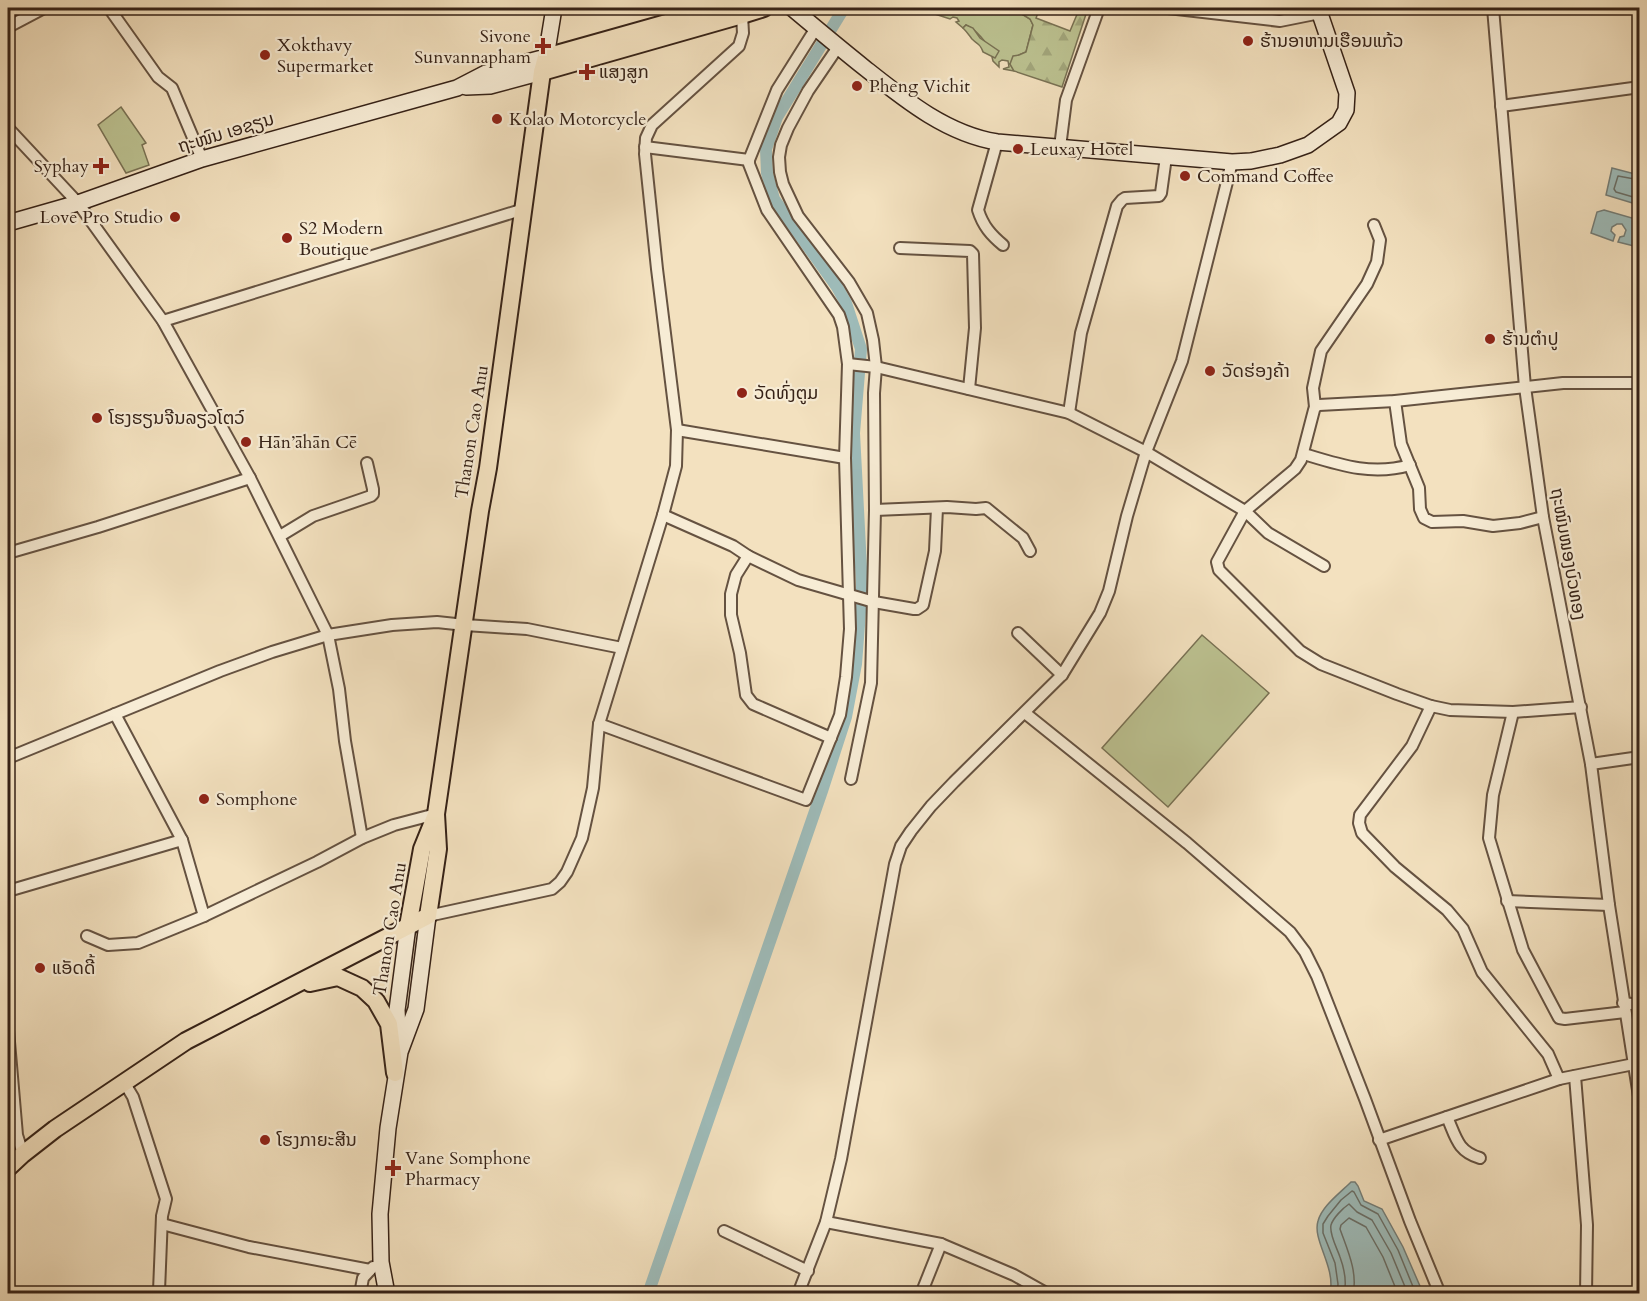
<svg xmlns="http://www.w3.org/2000/svg" width="1647" height="1301" viewBox="0 0 1647 1301" font-family="Cardo,'Noto Sans Lao',serif">
	<style>
		.green { fill: #bcc291; stroke: #797254; stroke-width: 1.5 }
		.forest { fill: url(#forest-firs); stroke: #797254; stroke-width: 1.5 }
		.water { fill: #9ebcba; stroke: #747e79; stroke-width: 1.5 }
		.lines { fill: none; stroke-linecap: round; stroke-linejoin: round }
		.shore { stroke: #6a6f68; stroke-width: 1.5 }
		.canal { stroke: #9ebcba; stroke-width: 12 }
		.street-casing { stroke: #655241; stroke-width: 14 }
		.secondary-casing { stroke: #362217; stroke-width: 18 }
		.primary-casing { stroke: #362217; stroke-width: 20 }
		.street { stroke: #f7ecd5; stroke-width: 10 }
		.secondary { stroke: #f7ecd5; stroke-width: 15 }
		.primary { stroke: #f3e1bf; stroke-width: 16 }
		.poi-dot { fill: #8f2418; stroke: #f7ecd5; stroke-width: 2 }
		.labels { text-anchor: middle; dominant-baseline: central; stroke-width: 4.5; stroke-linejoin: round; paint-order: stroke }
		.poi-label { font-size: 18px; fill: #362217; stroke: #f7ecd5; text-anchor: start }
		.street-label { font-size: 18px; fill: #362217; stroke: #f7ecd5 }
	</style>
	<defs>
		<pattern id="forest-firs" width="22" height="20" patternUnits="userSpaceOnUse" patternTransform="scale(1.5)"><rect width="22" height="20" fill="#bcc291"/><path d="M5 1l3.5 6h-7zM16 11l3.5 6h-7z" fill="#a2a67c"/></pattern>
	</defs>
	<rect width="100%" height="100%" fill="#f3e1bf"/>
	<filter id="stains"><feTurbulence type="fractalNoise" baseFrequency=".00333" numOctaves="4"/><feColorMatrix values="0 0 0 0 .2 0 0 0 0 .09 0 0 0 0 .02 0 0 0 .5 -.17"/></filter>
	<radialGradient id="worn" r=".72"><stop offset=".6" stop-color="#630" stop-opacity="0"/><stop offset="1" stop-color="#630" stop-opacity=".3"/></radialGradient>
	<g class="green">
		<path d="M8 8H24C21 15 16 19 8 18Z"/>
		<path d="M945 8H1012L1030 19 1033 25 1026 52 1019 55 1010 64 1014 71 1003 69 1009 67 1008 61 1002 60 999 62V67L993 61 992 57H995C988 45 979 31 966 25L963 28 956 22 959 21 957 18 953 17 950 19 938 15 942 14Z"/>
		<polygon points="121,107 146,143 142,145 149,165 126,173 98,125"/>
		<polygon points="1202,635 1269,693 1168,807 1102,748"/>
	</g>
	<g class="forest">
		<polygon points="1012,8 1040,8 1036,18 1070,31 1078,12 1067,8 1088,8 1062,87 1014,71 1010,64 1013,56 1019,55 1026,52 1033,25 1030,19"/>
		<path d="M966 25 973 28 980 38 999 51 995 58 983 52C980 43 978 45 972 39 969 35 967 32 963 28Z"/>
	</g>
	<g class="water">
		<polygon points="1612,168 1639,175 1639,205 1606,195"/>
		<polygon points="1604,210 1639,220 1639,240 1638,247 1618,242 1620,237 1624,236 1626,230 1622,224 1617,224 1612,227 1611,231 1615,235 1613,241 1591,233 1597,212"/>
		<path d="M1351 1182H1355L1358 1186 1364 1201 1382 1209 1403 1247 1423 1293H1330C1336 1267 1312 1240 1318 1221 1322 1206 1340 1193 1351 1182Z"/>
	</g>
	<g class="lines">
		<g class="shore">
			<polyline points="1640,180 1618,176 1614,189 1616,192 1640,199"/>
			<polyline points="1337,1294 1338,1284 1335,1263 1323,1233 1323,1224 1328,1216 1341,1200 1352,1191 1354,1192 1361,1205 1378,1214 1398,1250 1416,1294"/>
			<path d="M1344 1294C1347 1282 1344 1268 1340 1257 1337 1248 1329 1234 1331 1225 1333 1218 1343 1208 1349 1204L1357 1212 1372 1220 1391 1253 1408 1294"/>
			<path d="M1353 1294C1358 1272 1347 1249 1340 1229L1341 1225 1349 1218 1366 1227 1383 1257 1398 1294"/>
		</g>
		<polyline class="canal" points="648,1294 822,791 846,717 856,664 862,586 854,433 861,349 846,303 837,287 774,199 767,173 766,149 777,117 844,8"/>
		<defs>
			<g id="street">
				<polyline points="109,8 158,77 172,88 202,159"/>
				<polyline points="1168,8 1280,21 1320,13"/>
				<polyline points="1493,8 1525,387 1543,517 1591,764 1609,905 1640,1103"/>
				<polyline points="8,27 44,8"/>
				<polyline points="838,47 808,91 788,128 781,145 779,157 780,172 783,184 798,216 849,282 867,313 873,340 876,367 874,393 875,510 871,683 851,779"/>
				<polyline points="1501,106 1640,87"/>
				<polyline points="8,128 78,203 163,321 250,478 328,635 339,689 345,741 362,838"/>
				<path d="M997 142 978 210C983 226 991 235 1003 245"/>
				<polyline points="645,147 749,160"/>
				<polyline points="1060,147 1066,100 1099,8"/>
				<polyline points="900,248 970,251 973,254 975,328 969,389"/>
				<polyline points="163,321 524,209"/>
				<polyline points="848,364 876,367 1069,413 1146,452 1245,511 1268,533 1324,566"/>
				<polyline points="1395,401 1401,444 1419,488 1420,509 1424,518 1432,522 1463,521 1493,526 1520,523 1543,517"/>
				<polyline points="1315,407 1313,388 1321,351 1367,284 1377,262 1380,240 1374,225"/>
				<polyline points="1069,413 1081,333 1117,206 1122,200 1125,198 1159,196 1161,193 1166,157"/>
				<polyline points="677,430 845,458"/>
				<path d="M1304 454C1340 465 1372 476 1410 465"/>
				<polyline points="875,510 947,507 976,509 986,508 1023,538 1030,551"/>
				<polyline points="663,515 733,546 748,556 798,580 874,602 914,609 917,609 923,605 935,551 937,508"/>
				<polyline points="280,536 313,516 371,496 373,494 373,489 367,463"/>
				<polyline points="8,553 98,527 250,478"/>
				<polyline points="748,556 736,575 731,594 731,615 740,653 746,695 753,704 831,738"/>
				<polyline points="1018,633 1062,675"/>
				<polyline points="1431,706 1412,746 1360,815 1359,823 1362,833 1395,867 1447,910 1463,929 1482,972 1548,1054 1559,1079"/>
				<polyline points="1581,707 1513,712 1450,710 1431,706 1397,694 1321,664 1300,651 1219,570 1217,562 1245,511 1295,469 1301,460 1314,410 1315,407 1319,405 1395,401 1563,383 1640,383"/>
				<polyline points="1513,712 1493,795 1489,838 1523,950 1559,1018 1565,1019 1625,1012"/>
				<polyline points="1025,713 1187,843 1290,932 1305,952 1317,976 1365,1099 1410,1221 1440,1294"/>
				<polyline points="115,714 182,840 204,916"/>
				<polyline points="599,724 806,800 840,715 846,677 850,629 845,458 848,364 843,327 839,315 767,210 749,164 749,160 777,90 816,28"/>
				<polyline points="8,758 220,671 272,652 328,635 392,625 437,622 465,625 527,629 622,648"/>
				<polyline points="1591,764 1640,757"/>
				<polyline points="8,891 182,840"/>
				<polyline points="1507,901 1609,905"/>
				<polyline points="428,916 552,889 560,882 567,872 582,838 593,788 599,724 663,515 676,466 677,430 657,269 645,154 646,138 652,125 739,46 743,33 742,15"/>
				<polyline points="87,936 108,945 138,943 204,916 317,862 362,838 394,825 436,814"/>
				<polyline points="1623,1003 1640,1005"/>
				<polyline points="8,1030 17,1135 23,1154"/>
				<polyline points="1575,1076 1587,1225 1586,1294"/>
				<polyline points="124,1082 133,1097 166,1199 162,1216 159,1291"/>
				<path d="M1447 1117C1456 1137 1457 1151 1480 1158"/>
				<polyline points="1379,1140 1559,1079 1634,1064"/>
				<polyline points="826,1222 941,1244 1014,1275 1048,1294"/>
				<polyline points="162,1224 249,1247 370,1270"/>
				<polyline points="724,1231 808,1271"/>
				<polyline points="360,1294 363,1278 373,1267"/>
				<polyline points="798,1294 826,1222 841,1159 895,864 901,846 911,831 931,806 954,782 1062,675 1100,613 1109,591 1127,516 1146,452 1182,361 1232,162"/>
				<polyline points="921,1294 941,1244"/>
			</g>
			<g id="secondary">
				<path d="M792 8C817 29 841 49 866 69 905 100 947 134 997 142L1232 162 1251 161 1280 155 1308 145 1339 123 1346 110 1347 93 1318 8"/>
				<polyline points="466,87 490,86 542,72"/>
				<polyline points="8,223 78,203 202,159 457,88 486,73 546,57 554,8"/>
				<polyline points="399,1046 397,1010 408,926"/>
				<polyline points="387,1294 381,1262 380,1214 388,1128 400,1052 416,1009 428,916"/>
			</g>
			<g id="primary">
				<polyline points="542,72 742,15 764,8"/>
				<polyline points="408,926 422,849 435,817"/>
				<polyline points="310,983 338,977 362,988 376,1001 389,1024 395,1073"/>
				<polyline points="8,1168 23,1154 55,1129 186,1041 428,916 438,849 436,814 480,511 488,468 542,72 546,57 720,8"/>
			</g>
		</defs>
		<use href="#street" class="street-casing"/>
		<use href="#secondary" class="secondary-casing"/>
		<use href="#primary" class="primary-casing"/>
		<use href="#street" class="street"/>
		<use href="#secondary" class="secondary"/>
		<use href="#primary" class="primary"/>
	</g>
	<g class="poi-dot">
		<circle cx="1248" cy="41" r="6"/>
		<path d="M540 37h6v6h6v6h-6v6h-6v-6h-6v-6h6z"/>
		<circle cx="265" cy="55" r="6"/>
		<path d="M584 63h6v6h6v6h-6v6h-6v-6h-6v-6h6z"/>
		<circle cx="857" cy="86" r="6"/>
		<circle cx="497" cy="119" r="6"/>
		<circle cx="1018" cy="149" r="6"/>
		<path d="M98 157h6v6h6v6h-6v6h-6v-6h-6v-6h6z"/>
		<circle cx="1185" cy="176" r="6"/>
		<circle cx="175" cy="217" r="6"/>
		<circle cx="287" cy="238" r="6"/>
		<circle cx="1490" cy="339" r="6"/>
		<circle cx="1210" cy="371" r="6"/>
		<circle cx="742" cy="393" r="6"/>
		<circle cx="97" cy="418" r="6"/>
		<circle cx="246" cy="442" r="6"/>
		<circle cx="204" cy="799" r="6"/>
		<circle cx="40" cy="968" r="6"/>
		<circle cx="265" cy="1140" r="6"/>
		<path d="M390 1159h6v6h6v6h-6v6h-6v-6h-6v-6h6z"/>
	</g>
	<g class="labels">
		<g class="poi-label">
			<text x="531" y="36" text-anchor="end">Sivone<tspan x="531" dy="21">Sunvannapham</tspan></text>
			<text x="1260" y="41">ຮ້ານອາຫານເຮືອນແກ້ວ</text>
			<text x="277" y="45">Xokthavy<tspan x="277" dy="21">Supermarket</tspan></text>
			<text x="599" y="72">ແສງສູກ</text>
			<text x="869" y="86">Pheng Vichit</text>
			<text x="509" y="119">Kolao Motorcycle</text>
			<text x="1030" y="149">Leuxay Hotel</text>
			<text x="89" y="166" text-anchor="end">Syphay</text>
			<text x="1197" y="176">Command Coffee</text>
			<text x="163" y="217" text-anchor="end">Love Pro Studio</text>
			<text x="299" y="228">S2 Modern<tspan x="299" dy="21">Boutique</tspan></text>
			<text x="1502" y="339">ຮ້ານຕຳປູ</text>
			<text x="1222" y="371">ວັດຮ່ອງຄ້າ</text>
			<text x="754" y="393">ວັດທົ່ງຕູມ</text>
			<text x="109" y="418">ໂຮງຮຽນຈີນລຽວໂຕວ໌</text>
			<text x="258" y="442">Hān’āhān Cē</text>
			<text x="216" y="799">Somphone</text>
			<text x="52" y="968">ແອັດດີ້</text>
			<text x="277" y="1140">ໂຮງກາຍະສີນ</text>
			<text x="405" y="1158">Vane Somphone<tspan x="405" dy="21">Pharmacy</tspan></text>
		</g>
		<g class="street-label">
			<text transform="translate(226 133) rotate(-17)">ຖະໜົນ ເອຊຽນ</text>
			<text transform="translate(472 432) rotate(-81)">Thanon Cao Anu</text>
			<text transform="translate(1568 554) rotate(80)">ຖະໜົນໜອງບົວທອງ</text>
			<text transform="translate(390 929) rotate(-81)">Thanon Cao Anu</text>
		</g>
	</g>
	<rect width="1647" height="1301" fill="none" stroke="#f3e1bf" stroke-width="30"/>
	<rect x="9" y="9" width="1629" height="1283" fill="none" stroke="#362217" stroke-width="3"/>
	<rect x="15" y="15" width="1617" height="1271" fill="none" stroke="#362217" stroke-width="1.5"/>
	<rect width="100%" height="100%" filter="url(#stains)"/>
	<rect width="100%" height="100%" fill="url(#worn)"/>
</svg>
